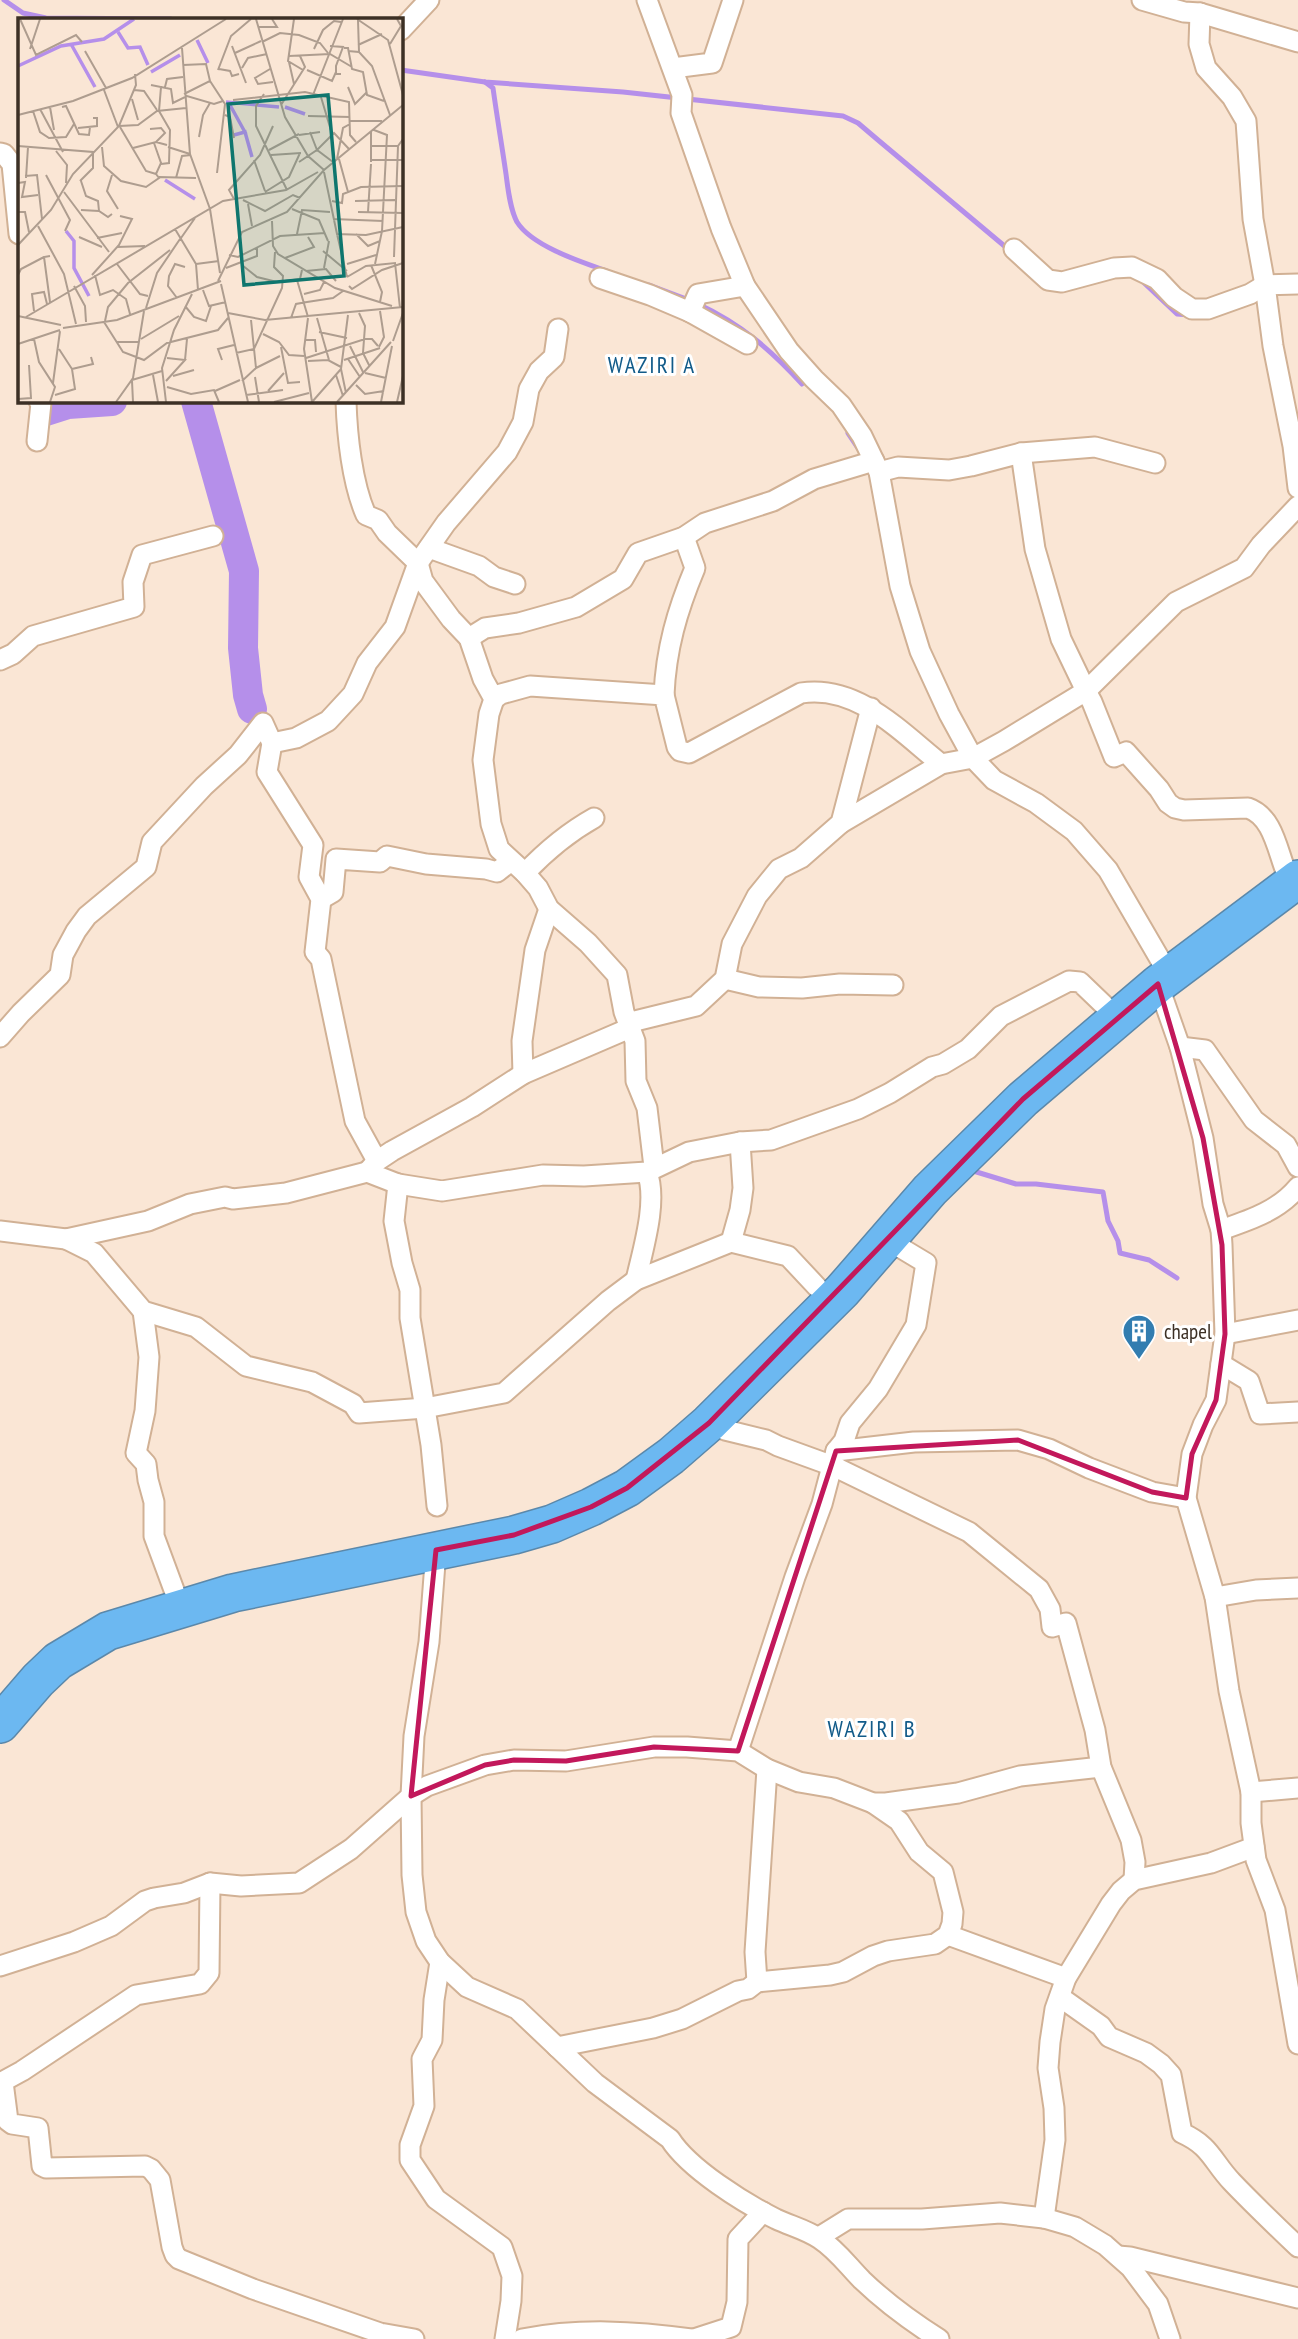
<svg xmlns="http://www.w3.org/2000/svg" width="1298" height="2339" viewBox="0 0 1298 2339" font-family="'PT Sans Narrow',sans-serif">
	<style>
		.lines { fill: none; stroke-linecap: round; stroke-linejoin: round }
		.stream { stroke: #b58fea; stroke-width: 5 }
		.river { stroke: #b58fea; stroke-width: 30 }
		.street-casing { stroke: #d1b195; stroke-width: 23 }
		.highway-casing { stroke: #5b88aa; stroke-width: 40 }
		.street { stroke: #fff; stroke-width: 19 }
		.highway { stroke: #6cb8f1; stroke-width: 37 }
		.marked { fill: none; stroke: #c2185b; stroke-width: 5; stroke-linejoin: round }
		.labels { text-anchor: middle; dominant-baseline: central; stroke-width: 6; stroke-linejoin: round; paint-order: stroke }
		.poi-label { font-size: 21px; fill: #3c3025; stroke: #fff; text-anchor: start }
		.neighbourhood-label { font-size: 23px; letter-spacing: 2px; fill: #125b89; stroke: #fff }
		.inset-river { fill: none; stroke: #b58fea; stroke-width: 3.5 }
		.inset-road { fill: none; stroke: #ae9d8f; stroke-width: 2 }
		.view { fill: #0f766e; fill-opacity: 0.15; stroke: #0f766e; stroke-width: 3.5 }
		.inset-edge { fill: none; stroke: #3c3025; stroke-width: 3.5 }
	</style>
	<rect width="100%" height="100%" fill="#fae6d5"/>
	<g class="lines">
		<g class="stream">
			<polyline points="4,0 23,13 46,18 171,19"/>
			<polyline points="401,70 485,82 623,92 843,116 858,123 878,140 1008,249"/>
			<path d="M485 82 493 88C497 117 502 146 506 174 508 189 510 209 517 222 532 246 581 262 607 271"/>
			<polyline points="1141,280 1177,314 1190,315"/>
			<polyline points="649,285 689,300"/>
			<path d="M698 304C741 324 771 350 802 384"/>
			<polyline points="196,401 197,402"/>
			<polyline points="848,433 858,448"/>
			<polyline points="970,1170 1016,1184 1036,1184 1103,1192 1108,1221 1118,1241 1120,1253 1149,1260 1177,1278"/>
		</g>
		<g class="river">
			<polyline points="196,401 244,571 243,648 248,695 252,709"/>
			<polyline points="46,411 68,404 112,401"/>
		</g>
		<defs>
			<g id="street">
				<polyline points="647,0 682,95 681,113 721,228 745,286 789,351 814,379 841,405 862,436 874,461 879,472 900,586 920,651 949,714 973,758 994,780 1036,803 1074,831 1108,870 1161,961"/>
				<polyline points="1142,0 1184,12 1200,13 1298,42"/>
				<polyline points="1200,13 1199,44 1206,68 1232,97 1246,121 1253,219 1265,285 1273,346 1293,446 1298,488"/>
				<polyline points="401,30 429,0"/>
				<polyline points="673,68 712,63 733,0"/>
				<polyline points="0,153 4,154 12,164 19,234"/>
				<polyline points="1014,249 1048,280 1062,282 1114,268 1132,267 1157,279 1174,297 1192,309 1208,309 1250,294 1265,285 1298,284"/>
				<polyline points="600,278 650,295 690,312 747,344"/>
				<polyline points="690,312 698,294 745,286"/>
				<path d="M346 401C347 435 352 483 366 515L378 520 387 533 418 563 423 581 451 619 469 638 483 679 494 699 489 714 483 760 491 824 499 849 525 873 538 888 549 909 588 943 617 975 624 1012 635 1041 636 1081 647 1108 654 1167"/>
				<polyline points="37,441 41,403 39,401"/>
				<polyline points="1021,453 1035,549 1061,639 1086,691 1176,602 1244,568 1261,545 1298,506"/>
				<polyline points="879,472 898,467 949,470 971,466 1021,453 1095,447 1155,463"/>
				<polyline points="429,548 479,566 494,577 515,584"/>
				<polyline points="469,638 485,628 519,623 576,607 623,579 638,553 684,537 705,523 773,501 814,479 874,461"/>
				<polyline points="0,660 13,654 33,636 134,607 133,582 142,555 213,536"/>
				<path d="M664 695C666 649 677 611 695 568L684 537"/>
				<path d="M494 699 501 694 530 686 664 695 677 747 680 751 689 753 801 693C857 684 901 732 941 764"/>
				<polyline points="272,743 296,738 328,721 353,694 367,663 395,627 418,563 446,523 507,452 523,422 529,389 539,371 554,357 558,329"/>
				<path d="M841 823 941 764 973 758 1004 741 1086 691 1092 702 1114 757 1126 752 1159 789 1168 803 1175 808 1184 810 1248 808C1272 816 1277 848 1285 869"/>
				<path d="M525 873C545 852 569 832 594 818"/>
				<polyline points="321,899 333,892 336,859 380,862 387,856 426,864 486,869 497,872 511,861"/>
				<polyline points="725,979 759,987 802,988 840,984 893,985"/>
				<polyline points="1158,984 1180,1047 1203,1138 1213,1204 1221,1230 1222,1245 1225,1334 1216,1400 1203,1425 1192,1454 1186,1498 1215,1597 1229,1691 1251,1792 1298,1788"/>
				<polyline points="0,1037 21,1013 60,975 63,955 76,931 87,916 146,867 152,842 204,786 238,755 263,723 272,743 267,772 313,845 309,877 321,899 315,952 321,959 355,1121 377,1161"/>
				<polyline points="1180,1047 1205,1050 1254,1120 1286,1145 1298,1167"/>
				<polyline points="523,1074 522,1041 535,950 549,909"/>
				<polyline points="369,1170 377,1161 392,1151 472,1107 523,1074 630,1028 635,1021 696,1006 725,979 732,944 757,896 779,869 801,858 841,823 871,708"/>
				<polyline points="398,1184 394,1221 402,1263 410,1290 410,1318 431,1445 437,1506"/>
				<path d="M1221 1230C1250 1220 1278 1211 1298 1187"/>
				<polyline points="0,1231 66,1239 148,1221 190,1204 225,1197 233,1199 286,1193 367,1172 398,1184 442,1191 543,1175 584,1176 647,1172 689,1152 740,1142 771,1140 858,1109 890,1093 932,1067 943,1064 968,1049 1001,1016 1069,981 1080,982 1105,1006"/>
				<polyline points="66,1239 94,1253 143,1311 196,1327 246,1366 312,1382 353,1404 359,1413 425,1408 504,1393 608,1301 636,1280 731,1242 788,1256 817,1287"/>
				<polyline points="731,1242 740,1210 743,1188 740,1142"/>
				<path d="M636 1280C643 1249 658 1201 647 1172"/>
				<polyline points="143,1311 149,1357 145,1411 136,1453 146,1464 148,1480 154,1502 154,1536 174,1590"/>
				<polyline points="1225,1334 1298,1320"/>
				<polyline points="1221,1364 1249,1381 1260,1414 1298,1412"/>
				<polyline points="709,1423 725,1430 766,1440 778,1446 833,1466 969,1532 1039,1589 1050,1609 1052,1627 1066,1623 1095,1730 1101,1767 1131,1840 1135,1862 1134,1880"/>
				<polyline points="836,1451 844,1441 850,1423 878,1389 916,1325 926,1263 886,1239"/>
				<path d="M436 1550 429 1642 414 1736 411 1796 412 1875 416 1912 426 1941 440 1962 467 1987 517 2009 595 2083 670 2139C689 2169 744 2203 776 2219 791 2226 807 2230 820 2239 837 2250 848 2266 862 2280 885 2302 912 2322 939 2339"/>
				<polyline points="1215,1597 1256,1590 1298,1588"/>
				<polyline points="738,1751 795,1577 822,1504 836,1451 914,1442 1018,1440 1049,1449 1089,1468 1152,1492 1186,1498"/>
				<polyline points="1251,1792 1251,1823 1256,1860 1275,1910 1298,2044"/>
				<polyline points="948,1935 1066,1978"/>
				<polyline points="440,1962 434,2000 432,2040 422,2059 424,2106 410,2145 410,2160 436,2199 502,2247 512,2276 511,2301 505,2339"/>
				<polyline points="0,1966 74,1942 111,1926 145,1901 154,1898 184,1893 210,1883 241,1886 299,1883 351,1849 411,1796 427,1786 485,1765 514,1760 566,1761 654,1747 687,1747 738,1751 767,1769 799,1782 834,1788 873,1803 886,1803 958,1793 1020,1776 1101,1767"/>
				<polyline points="757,1982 755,1952 767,1769"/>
				<path d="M1060 1997 1101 2026 1109 2037 1146 2053 1161 2064 1171 2075 1182 2133C1211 2146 1212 2161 1232 2182 1253 2204 1276 2226 1298 2247"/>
				<polyline points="557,2047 653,2028 682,2019 738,1991 748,1989 757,1982 830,1975 843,1972 873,1956 888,1951 935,1944 948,1935 952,1924 953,1912 943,1872 919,1852 899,1821 873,1803"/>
				<polyline points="3,2082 8,2121 12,2124 38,2128 42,2166 46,2168 145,2166 151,2169 160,2180 172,2247 175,2255 179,2259 253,2289 380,2333 414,2339"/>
				<polyline points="0,2083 22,2071 136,1995 200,1984 209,1973 210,1883"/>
				<polyline points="1044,2218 1055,2140 1054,2108 1048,2068 1050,2042 1055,2009 1066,1978 1111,1904 1121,1891 1134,1880 1211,1863 1254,1847"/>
				<polyline points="819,2237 848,2219 922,2219 1000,2213 1044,2218 1075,2227 1105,2245 1131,2268 1158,2304 1170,2339"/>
				<polyline points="1118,2256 1130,2257 1298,2298"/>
				<path d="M522 2339C579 2328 635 2331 691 2339"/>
				<polyline points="694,2339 731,2327 737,2302 738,2239 763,2212"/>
			</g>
			<polyline id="highway" points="0,1724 38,1680 58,1661 108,1631 233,1593 514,1535 552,1524 591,1507 627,1488 671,1456 709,1423 842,1291 930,1190 1023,1099 1158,984 1298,879"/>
		</defs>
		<use href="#street" class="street-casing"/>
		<use href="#highway" class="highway-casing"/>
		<use href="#street" class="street"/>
		<use href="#highway" class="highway"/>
	</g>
	<path class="marked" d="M1158 984 1203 1138 1222 1245 1225 1334 1216 1400 1192 1454 1186 1498 1152 1492 1018 1440 836 1451 738 1751 654 1747 566 1761 514 1760 485 1765 411 1796 436 1550 514 1535 591 1507 627 1488 709 1423 1023 1099Z"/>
	<defs>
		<symbol id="building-pin" viewBox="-11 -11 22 30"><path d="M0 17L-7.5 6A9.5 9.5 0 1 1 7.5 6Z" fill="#327db0" stroke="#fff"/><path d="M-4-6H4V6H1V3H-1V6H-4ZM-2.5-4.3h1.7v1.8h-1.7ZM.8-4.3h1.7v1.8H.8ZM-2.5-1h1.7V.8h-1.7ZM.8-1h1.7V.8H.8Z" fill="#fff"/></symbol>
	</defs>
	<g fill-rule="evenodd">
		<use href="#building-pin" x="1120" y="1312" width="38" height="52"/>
	</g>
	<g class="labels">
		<g class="poi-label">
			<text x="1164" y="1331">chapel</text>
		</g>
		<g class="neighbourhood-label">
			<text x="652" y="364">WAZIRI A</text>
			<text x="872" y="1728">WAZIRI B</text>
		</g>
	</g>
	<g transform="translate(18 18)">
		<rect width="385" height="385" fill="#fae6d5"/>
		<path class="inset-river" d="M100 14 110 30 122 29 130 47M179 22 190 45M53 26 77 69M0 48 43 28 86 21 116 1M133 54 162 37M208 84 261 89M212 87 228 116M267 89 287 96M216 117 227 114 234 139M147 162 177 181M48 213 56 223V250L71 278"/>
		<path class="inset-road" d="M2 1 18 37 58 17 64 24M238 1 267 99 290 138 306 152M276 1 270 43 285 52M339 1 370 22 385 77M340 2 341 34M240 9H259L254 1M244 24 262 15 281 17 302 25 310 35M372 26 383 8 379 1M340 27 364 16M214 28 228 65M312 28 325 29 318 48V56H323M164 30 172 136 192 191 202 255M326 30H330L334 51 345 54 349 77 366 83M12 31 22 1M296 31 305 12 316 3 323 4M67 33 88 70M330 33 341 34 354 48 372 97M217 35 243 23M271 38 312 36 334 49M271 44 276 66M165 47 188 46 192 63 166 76M224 50 230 40 249 36M201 51 212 53 214 58 221 56M252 51 237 60 240 66 255 64M200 52 213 18 233 1M289 52 314 63 318 54M192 63 207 86 199 155M133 67 143 69 141 93 152 112 151 145 143 146M143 69 153 71 155 85 169 78 196 86 205 83M147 69 149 61 165 59M330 69 337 86 348 75M86 72 100 109M116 72 126 73 139 92M246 76 238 88V108L269 172M295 77 325 1M303 79 314 116M114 81 120 102M215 82 287 74 331 84 332 117 338 124M263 87 287 49 282 38M32 89 36 112M44 89 48 88 61 116 71 117 72 109M22 91 45 134M15 93 22 114 31 120 48 119 56 106M0 97 55 83 114 60 208 1M207 97 212 99 216 120M290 98 332 99M332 103H364M101 108 120 107 139 93 168 90M102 109 128 153 138 156 143 145 136 125M60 110 79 108V100H75M132 111 143 110 147 115 138 124M356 112 369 117 364 213 357 246M292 114 299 132 316 115 331 131M281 117 302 114M181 119 185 97 192 85M0 128 75 134V150L62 163M354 128H380M84 129 86 148 103 163 128 169 141 160 138 156M150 129 172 136M115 130 138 124 149 127M251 132 281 116M38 133 49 147 48 165M253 137 283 135M319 141 325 110 332 106M321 141 330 174M236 142 247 173M353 142H385M281 144 299 132 315 144M353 144V114M306 154 319 216 348 217 385 209M28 157 52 202 47 213M94 157 89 173 100 191M7 158 19 157 24 201M141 159 178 160M8 160 10 129M158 160 164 138 173 137M63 163 68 178 80 183 81 193M0 165 7 164 4 179 20 177M46 174 91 234M247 174 271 159 282 135M216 181 211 172 242 137 255 108M225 182 247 193 275 177 282 180M314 183 324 185 325 176 343 169 385 168M337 183 377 182M230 186 234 208M274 191 301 202 310 223M63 192 81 193 90 199 94 196M0 194H7L11 214M340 194 385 195M350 194 353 146M315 201 365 203M254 203 255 228 260 236 317 270 374 288M20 208 46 256 58 306M157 211 178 246 180 272M279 216 284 192 312 194M319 216 329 259M338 216 350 228 362 223M61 219 84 229M79 220 104 215M163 220 177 200M0 227 33 192 55 156 101 108 118 67 117 56M99 229 127 228M305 233 329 253M211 237 220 239 262 218 307 215M32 238 26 239 32 284M376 239 380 128 385 121M267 240 296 229 290 219M99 246 122 276 130 278M178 246 201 243M329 246 358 237M224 247 239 259 259 264 282 261 284 252M353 247 364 274 362 284M208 250 239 238V230M306 250 311 223M288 253 308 251 318 263M0 257 3 251 26 239M74 257 101 227 114 201 102 198M77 257 82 277 95 272 108 281 112 296M329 259 348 248 377 245 382 290M279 262 290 299M200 263 224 214 269 194 306 152 385 87M203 266 230 384M56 268 67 288 68 304M331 268 334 271 364 252 385 245M185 272 191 288 208 284M286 276 302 272 306 264M159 280 150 268 151 258 157 246 167 249M289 284 315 280 325 273M167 288 176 299 188 303 193 288M128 290 139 255 162 221M16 293 14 276 26 274 29 286M210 295 247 302 385 289M341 295 347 308 345 335 351 347M0 298 43 307M8 299 205 183 268 172 300 154M273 300 278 286 289 284M290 300 286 331 294 384M299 300 311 342M87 303 90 289 110 265 152 232M86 304 105 334 126 342 149 325 200 312 210 300M45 310 99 302 203 263M301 314 329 320M245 316 261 324 271 337 286 338M16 321 21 344 37 369 32 384M123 321 161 298M287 322H297L298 334M375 323 385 295M99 324H121M0 326 42 312M332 328 345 354M263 329 270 365 282 364M361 329 366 319 362 293M218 335 236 331 264 270 265 258 256 249 257 234M288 340 347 321H354L360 328M330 341 342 359M167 342 169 321M204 342 200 331 216 327M326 342 362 330M290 343 310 342 323 349M238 350 262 338M54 351 75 346 73 339M323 351 328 375M347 355 368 360M135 357 140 384M318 357 325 378M155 358 176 352M237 359 241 384M114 362 144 353M114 363 115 384M148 363 167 342 149 340M224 363 238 350 233 302M35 365 42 313M338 367 347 376 366 373M149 369 173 376 196 372 201 384M197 373 222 362M250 373 266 355M37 377 57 371 54 351 41 331M228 377 265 372M0 381 13 380 11 347M98 384 115 360 126 293M148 384 144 350 156 312 174 276M256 384 291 375M294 384 323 351 330 297M319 384 373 324M363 384 374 328M379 384 385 358"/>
		<path class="view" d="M310 77 326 258 226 267 210 86Z"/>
		<rect width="385" height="385" class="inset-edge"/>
	</g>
</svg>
